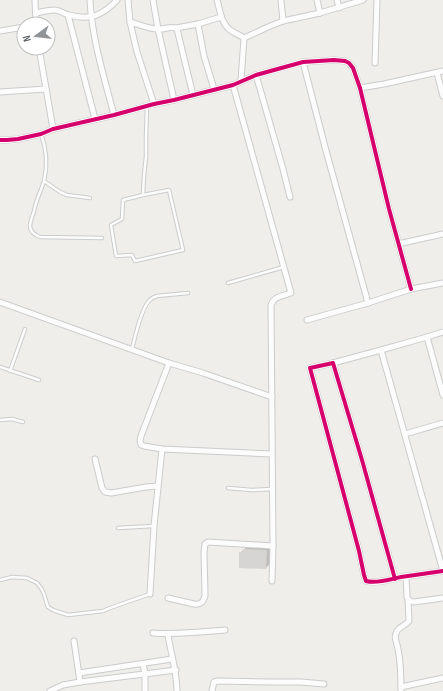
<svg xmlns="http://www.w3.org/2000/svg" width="443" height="691" viewBox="0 0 443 691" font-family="'Sofia Sans Condensed',sans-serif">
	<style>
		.shadow { fill: #0003 }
		.building { fill: #d6d5d3 }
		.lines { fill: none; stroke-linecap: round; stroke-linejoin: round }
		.lane-casing { stroke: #cbcccc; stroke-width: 4.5 }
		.street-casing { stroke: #cbcccc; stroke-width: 7 }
		.lane { stroke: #fdfcfc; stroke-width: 2.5 }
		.street { stroke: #fdfcfc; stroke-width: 5 }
		.cycleway-casing { stroke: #fff; stroke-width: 6 }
		.cycleway { stroke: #d6006c; stroke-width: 4 }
	</style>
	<rect width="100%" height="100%" fill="#efeeea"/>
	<polygon class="shadow" points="249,545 271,545 271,563 266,568 240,553"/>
	<polygon class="building" points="243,549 267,550 266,569 239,568 239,552 243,552"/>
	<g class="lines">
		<defs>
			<g id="lane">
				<path d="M41 134C47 150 48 164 44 181 41 191 36 200 34 211 33 215 30 221 30 226 30 232 35 235 40 237L102 238"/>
				<polyline points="44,181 60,192 67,195 90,198"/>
				<polyline points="143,195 169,190 183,250 135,261 132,255 116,256 111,225 122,219 123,200 143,195 144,175 146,157 146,138 147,106"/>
				<polyline points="228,283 284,267"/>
				<path d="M132 349C135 337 141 309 149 301 151 298 154 297 157 296L188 293"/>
				<polyline points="0,367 39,380"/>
				<polyline points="10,371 25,329"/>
				<polyline points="0,420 12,419 23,422"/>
				<polyline points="228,488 252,490 272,489"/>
				<polyline points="118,528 153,526"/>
				<polyline points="0,580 12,577 27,578 37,583 41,588 44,594 46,601 48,607 53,610 68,615 103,611 110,608 150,594"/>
			</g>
			<g id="street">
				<polyline points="35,0 36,24"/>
				<path d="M90 0C92 39 104 77 114 115"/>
				<polyline points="128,0 130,22 137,52 154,104"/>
				<polyline points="153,0 158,29 174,100"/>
				<path d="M217 0C220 10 221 23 230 30 234 33 240 35 244 38"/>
				<polyline points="281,0 283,21"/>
				<polyline points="317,0 320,13"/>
				<polyline points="337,0 339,8"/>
				<path d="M36 13C42 12 48 10 54 10 60 10 64 14 69 15 90 21 103 15 117 0"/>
				<polyline points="68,15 95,119"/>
				<path d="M130 22C138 24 150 29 158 29 165 30 171 25 177 29L193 95"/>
				<polyline points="198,24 204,56 214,89"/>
				<polyline points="176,28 198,24 221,17"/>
				<polyline points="0,31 24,27"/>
				<polyline points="39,48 53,129"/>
				<polyline points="303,62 325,147 368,303"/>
				<polyline points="375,63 377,0"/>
				<polyline points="437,73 443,96"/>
				<polyline points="256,75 283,169 290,197"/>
				<polyline points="241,81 244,38 268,27 283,21 320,13 363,0"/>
				<path d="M233 85 291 293C283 296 274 296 271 305L273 546 272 581"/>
				<polyline points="360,88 384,84 443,71"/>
				<polyline points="0,92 46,89"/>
				<polyline points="0,140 7,140 18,139 41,134 53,129 114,115 154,104 174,100 233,85 256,75 303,62 334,60 345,61 349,63 353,68 360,88 389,209 411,289"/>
				<polyline points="398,244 443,234"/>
				<polyline points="0,302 169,363 203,373 272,397"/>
				<polyline points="307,320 368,303 411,289 443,283"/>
				<polyline points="427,337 443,332"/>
				<polyline points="381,350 443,571"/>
				<polyline points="169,363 141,436 140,441 141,445 144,446 162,449 272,454"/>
				<polyline points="333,363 381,350 427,337 443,395"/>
				<polyline points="405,434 443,423"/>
				<polyline points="95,459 102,488 105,492 111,493 146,487 158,486"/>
				<path d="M406 576 407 597C409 601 410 601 414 602L443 598"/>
				<path d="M395 579 362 460 333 363 310 368 359 551 364 575 366 581C377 584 391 579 401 577 415 575 429 573 443 571"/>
				<polyline points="150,594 154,526 162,449"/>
				<path d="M168 598 194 604C201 605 203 602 205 596L204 552 205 544 208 542 273 546"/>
				<path d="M153 633C177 635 201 632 225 630"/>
				<path d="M168 635C171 654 177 672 177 691"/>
				<polyline points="74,641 80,682"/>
				<polyline points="143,664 145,674 145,691"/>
				<polyline points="79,673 172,659"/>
				<polyline points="401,687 443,678"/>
				<polyline points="50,691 63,685 80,682 176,670"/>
				<polyline points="212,691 213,686 214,682 218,681 272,682 301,682 324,684"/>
				<path d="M401 691C401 677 401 663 398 649 397 642 393 638 397 631 400 626 405 626 409 621L408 600"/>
			</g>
		</defs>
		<use href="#lane" class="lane-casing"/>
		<use href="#street" class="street-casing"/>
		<use href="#lane" class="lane"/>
		<use href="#street" class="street"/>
		<defs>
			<g id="cycleway">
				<polyline points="0,140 7,140 18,139 41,134 53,129 114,115 154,104 174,100 233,85 256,75 303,62 334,60 345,61 349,63 353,68 360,88 389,209 411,289"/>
				<path d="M395 579 362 460 333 363 310 368 359 551 364 575 366 581C377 584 391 579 401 577 415 575 429 573 443 571"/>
			</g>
		</defs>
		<use href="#cycleway" class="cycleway-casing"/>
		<use href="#cycleway" class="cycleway"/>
	</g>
	<g transform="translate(36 36) rotate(255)"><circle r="19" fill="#ffffff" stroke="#bfc1c3"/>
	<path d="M0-3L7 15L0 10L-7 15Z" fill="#919496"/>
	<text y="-6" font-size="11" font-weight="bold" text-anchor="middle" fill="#5f6368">N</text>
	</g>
</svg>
